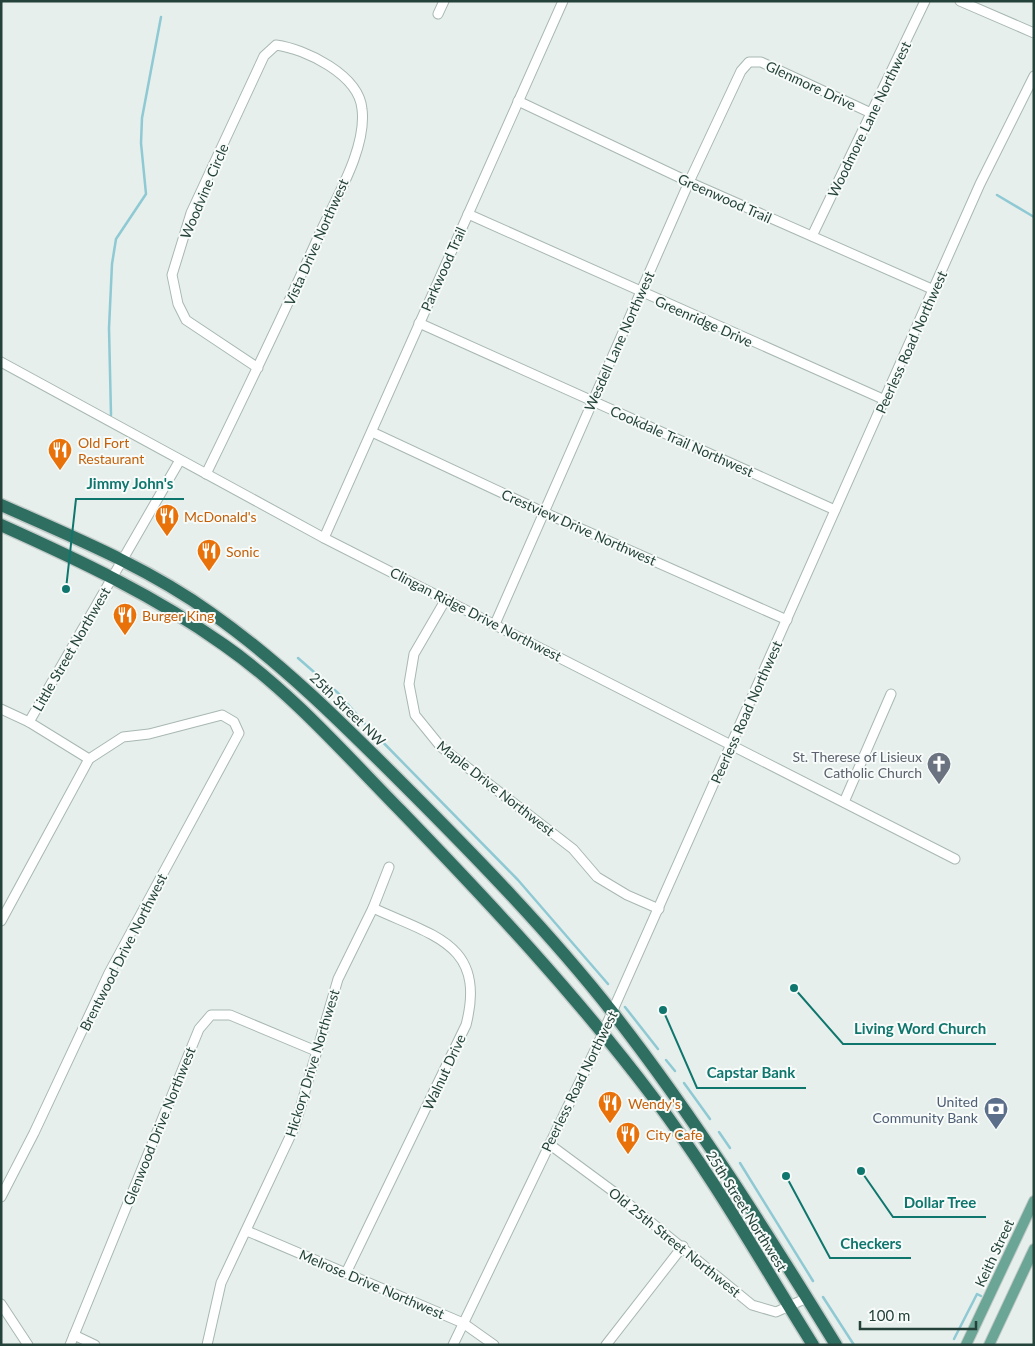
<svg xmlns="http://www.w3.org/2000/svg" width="1035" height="1346" viewBox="0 0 1035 1346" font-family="Lato,sans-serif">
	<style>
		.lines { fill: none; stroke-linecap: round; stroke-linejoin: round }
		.stream { stroke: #8ec9d4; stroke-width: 2.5 }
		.minor-casing { stroke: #a8b8b2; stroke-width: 11 }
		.major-casing { stroke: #c2cac8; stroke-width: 12 }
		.highway-casing { stroke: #c2cac8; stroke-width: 15 }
		.minor { stroke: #fff; stroke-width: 9 }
		.major { stroke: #6aa596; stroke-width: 10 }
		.highway { stroke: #2f6f62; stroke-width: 12 }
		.labels { text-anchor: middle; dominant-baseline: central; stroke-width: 4; stroke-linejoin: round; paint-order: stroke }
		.street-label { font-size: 14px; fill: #24423a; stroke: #f7fbf9 }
		.food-label { font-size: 14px; fill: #c56008; stroke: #f7fbf9; text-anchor: start }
		.worship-label { font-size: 14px; fill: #5b616d; stroke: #f7fbf9; text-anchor: end }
		.service-label { font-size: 14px; fill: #4e5e75; stroke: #f7fbf9; text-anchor: end }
		.leader { fill: none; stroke: #0f766e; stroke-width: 2 }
		.callout-dot { fill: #0f766e; stroke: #f7fbf9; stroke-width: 2 }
		.callout-label { font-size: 15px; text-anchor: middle; font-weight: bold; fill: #0f766e; stroke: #f7fbf9; stroke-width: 4; stroke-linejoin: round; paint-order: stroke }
	</style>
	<rect width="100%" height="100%" fill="#e6efeb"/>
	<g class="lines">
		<g class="stream">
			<polyline points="997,195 1034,217"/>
			<polyline points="111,415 109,328 112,264 116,239 146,194 141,143 142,118 161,17"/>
			<polyline points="298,658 338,693 366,725 518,880 608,984"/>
			<polyline points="625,1007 658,1049"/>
			<polyline points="666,1060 675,1071"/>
			<polyline points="684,1083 710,1119"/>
			<polyline points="719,1132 730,1148"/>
			<polyline points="740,1163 813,1281"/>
			<polyline points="823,1297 854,1345"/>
			<polyline points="954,1339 977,1294 981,1296"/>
		</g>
		<defs>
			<g id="minor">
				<polyline points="960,1 1034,33"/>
				<polyline points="438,14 444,1"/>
				<polyline points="518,101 689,182 934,290"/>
				<polyline points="468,214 885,400"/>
				<polyline points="812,236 925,1"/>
				<polyline points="419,323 835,510"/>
				<polyline points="1,362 324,538 955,859"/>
				<polyline points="372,432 543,512 787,620"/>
				<path d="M206 474C245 394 284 314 320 233 336 198 367 148 362 109 359 75 306 49 276 45L264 56 191 213 172 275 178 304 186 320 258 368"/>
				<polyline points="324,538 563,1"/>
				<polyline points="446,599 414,654 409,684 415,715 441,747 573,849 597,877 627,895 659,909"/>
				<polyline points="495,624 689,182 741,71 749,62 761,62 871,113"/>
				<polyline points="1,709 29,722 89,759"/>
				<polyline points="29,722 180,460"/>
				<polyline points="844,802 891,694"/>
				<polyline points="1,921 89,759 123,737 149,734 222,715 234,722 239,733 109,973 34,1133 1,1197"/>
				<polyline points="549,1144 614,1192 752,1305 776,1312 807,1298"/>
				<polyline points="247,1231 463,1323 494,1345"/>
				<path d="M346 1273 466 1025C487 944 433 936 373 908"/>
				<polyline points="1,1304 28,1345"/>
				<polyline points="74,1335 95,1345"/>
				<polyline points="70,1345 199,1029 211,1015 230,1015 316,1051"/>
				<polyline points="207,1345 221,1283 295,1126 338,979 373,908 389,867"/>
				<polyline points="453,1345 597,1046 980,184 1034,76"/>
				<polyline points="606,1345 683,1246"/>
			</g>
			<g id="major">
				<polyline points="966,1345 1034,1201"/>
				<polyline points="989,1345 1034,1249"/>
			</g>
			<g id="highway">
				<path d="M1 505C73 537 147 567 211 613 282 663 343 724 405 786 477 858 550 933 613 1013 695 1118 766 1231 836 1345"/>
				<path d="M1 525C79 560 155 596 224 645 290 691 344 753 400 810 489 902 576 995 653 1097 713 1176 761 1262 813 1345"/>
			</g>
		</defs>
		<use href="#minor" class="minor-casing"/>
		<use href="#major" class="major-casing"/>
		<use href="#highway" class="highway-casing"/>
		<use href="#minor" class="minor"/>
		<use href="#major" class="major"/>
		<use href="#highway" class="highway"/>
	</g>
	<defs>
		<symbol id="restaurant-pin" viewBox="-11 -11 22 30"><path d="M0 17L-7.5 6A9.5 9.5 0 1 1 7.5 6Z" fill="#e8710a" stroke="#f7fbf9"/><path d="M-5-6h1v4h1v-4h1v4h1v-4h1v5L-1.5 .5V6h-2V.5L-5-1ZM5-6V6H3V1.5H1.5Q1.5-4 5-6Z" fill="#fff"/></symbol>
		<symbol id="church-pin" viewBox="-11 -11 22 30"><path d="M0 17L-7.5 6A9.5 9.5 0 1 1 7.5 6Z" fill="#6b7280" stroke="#f7fbf9"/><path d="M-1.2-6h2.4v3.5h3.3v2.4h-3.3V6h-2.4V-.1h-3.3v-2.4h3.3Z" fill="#fff"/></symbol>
		<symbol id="bank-pin" viewBox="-11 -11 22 30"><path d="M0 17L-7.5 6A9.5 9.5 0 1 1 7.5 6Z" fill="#5c6f8a" stroke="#f7fbf9"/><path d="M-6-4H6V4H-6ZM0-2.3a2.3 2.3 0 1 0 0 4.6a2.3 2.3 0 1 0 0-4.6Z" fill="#fff"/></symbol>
	</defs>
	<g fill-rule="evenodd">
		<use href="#restaurant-pin" x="46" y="436" width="28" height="38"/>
		<use href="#restaurant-pin" x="153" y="502" width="28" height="38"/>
		<use href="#restaurant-pin" x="195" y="537" width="28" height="38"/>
		<use href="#restaurant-pin" x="111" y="601" width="28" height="38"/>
		<use href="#church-pin" x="925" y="750" width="28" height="38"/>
		<use href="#restaurant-pin" x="596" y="1089" width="28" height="38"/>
		<use href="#bank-pin" x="982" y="1095" width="28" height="38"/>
		<use href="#restaurant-pin" x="614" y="1120" width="28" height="38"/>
	</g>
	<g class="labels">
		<g class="street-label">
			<text transform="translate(811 85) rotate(25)">Glenmore Drive</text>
			<text transform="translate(869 119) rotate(-64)">Woodmore Lane Northwest</text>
			<text transform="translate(204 191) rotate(-67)">Woodvine Circle</text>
			<text transform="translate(725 198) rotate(24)">Greenwood Trail</text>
			<text transform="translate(316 242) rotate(-66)">Vista Drive Northwest</text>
			<text transform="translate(443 269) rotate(-66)">Parkwood Trail</text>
			<text transform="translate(704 321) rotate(24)">Greenridge Drive</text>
			<text transform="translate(619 341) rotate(-66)">Wesdell Lane Northwest</text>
			<text transform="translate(911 342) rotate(-66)">Peerless Road Northwest</text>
			<text transform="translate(682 441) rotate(24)">Cookdale Trail Northwest</text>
			<text transform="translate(579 527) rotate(24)">Crestview Drive Northwest</text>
			<text transform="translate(476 614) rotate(27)">Clingan Ridge Drive Northwest</text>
			<text transform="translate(71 649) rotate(-60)">Little Street Northwest</text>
			<text transform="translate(348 709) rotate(44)">25th Street NW</text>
			<text transform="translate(746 712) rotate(-66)">Peerless Road Northwest</text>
			<text transform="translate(496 788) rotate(38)">Maple Drive Northwest</text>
			<text transform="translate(123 952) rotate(-63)">Brentwood Drive Northwest</text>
			<text transform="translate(312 1063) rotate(-73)">Hickory Drive Northwest</text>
			<text transform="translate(444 1072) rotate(-65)">Walnut Drive</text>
			<text transform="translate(579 1081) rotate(-64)">Peerless Road Northwest</text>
			<text transform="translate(159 1126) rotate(-68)">Glenwood Drive Northwest</text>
			<text transform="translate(747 1211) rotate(58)">25th Street Northwest</text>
			<text transform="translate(675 1242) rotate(39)">Old 25th Street Northwest</text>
			<text transform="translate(994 1253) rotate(-65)">Keith Street</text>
			<text transform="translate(372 1284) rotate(23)">Melrose Drive Northwest</text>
		</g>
		<g class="food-label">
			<text x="78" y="442">Old Fort<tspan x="78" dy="16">Restaurant</tspan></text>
			<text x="184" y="516">McDonald's</text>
			<text x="226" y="551">Sonic</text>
			<text x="142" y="615">Burger King</text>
			<text x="628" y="1103">Wendy's</text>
			<text x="646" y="1134">City Cafe</text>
		</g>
		<g class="worship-label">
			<text x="922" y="756">St. Therese of Lisieux<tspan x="922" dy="16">Catholic Church</tspan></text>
		</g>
		<g class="service-label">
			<text x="978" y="1101">United<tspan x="978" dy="16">Community Bank</tspan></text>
		</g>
	</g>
	<path class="leader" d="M66 589L76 499H184M794 988L843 1044H996M663 1010L697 1088H806M861 1171L893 1217H986M786 1176L830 1258H911"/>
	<g class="callout-dot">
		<circle cx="66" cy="589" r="5"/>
		<circle cx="794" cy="988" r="5"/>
		<circle cx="663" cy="1010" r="5"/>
		<circle cx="861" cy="1171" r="5"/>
		<circle cx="786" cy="1176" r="5"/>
	</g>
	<g class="callout-label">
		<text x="130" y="489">Jimmy John's</text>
		<text x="920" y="1034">Living Word Church</text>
		<text x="751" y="1078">Capstar Bank</text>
		<text x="940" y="1208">Dollar Tree</text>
		<text x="871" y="1249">Checkers</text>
	</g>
	<rect width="1035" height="1346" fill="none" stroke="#24423a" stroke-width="5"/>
	<path d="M860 1321v8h116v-8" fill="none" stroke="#24423a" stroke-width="2.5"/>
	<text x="868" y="1321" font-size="15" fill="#24423a" stroke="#f7fbf9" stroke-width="4" paint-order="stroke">100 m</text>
</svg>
